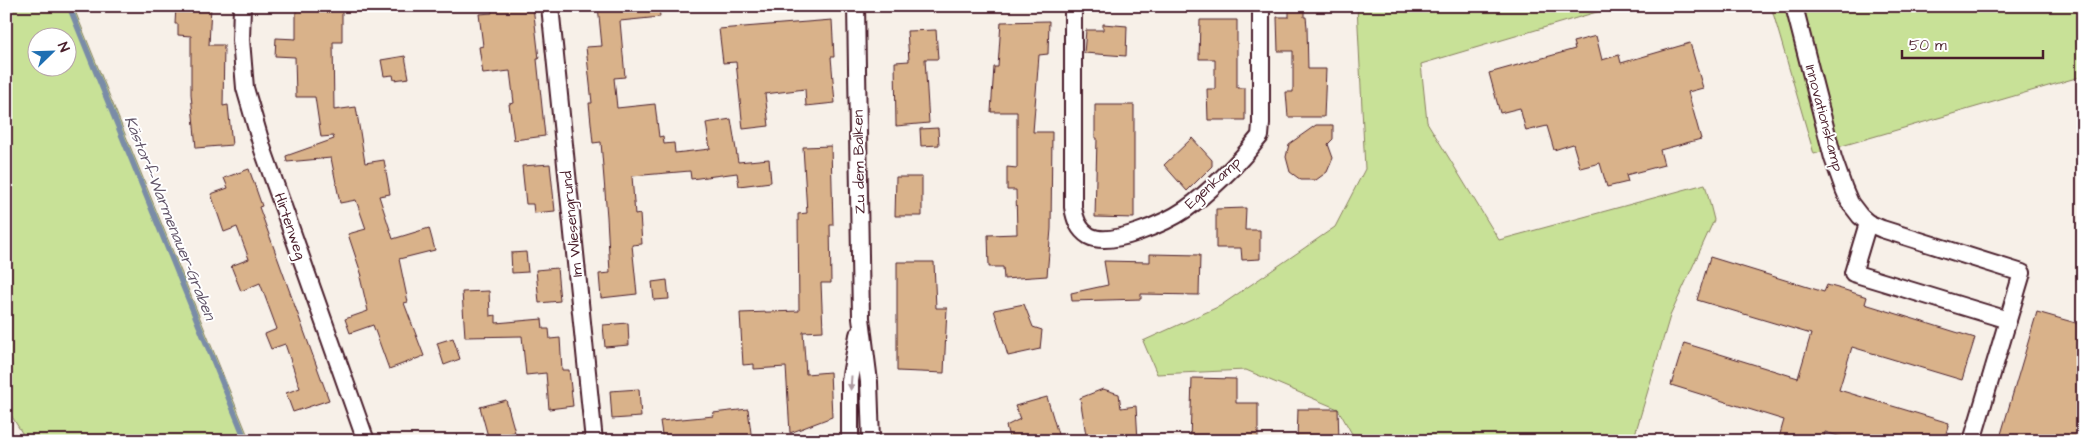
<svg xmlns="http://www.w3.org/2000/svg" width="2089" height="447" viewBox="0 0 2089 447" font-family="'Architects Daughter',sans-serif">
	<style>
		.green { fill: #c8e197; stroke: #898061; fill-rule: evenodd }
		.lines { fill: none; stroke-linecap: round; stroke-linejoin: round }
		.stream { stroke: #7a8ca7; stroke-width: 5.5 }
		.building { fill: #d9b28a; stroke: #4a1f2b }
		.street-casing { stroke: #4a1f2b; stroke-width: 20 }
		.street { stroke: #fff; stroke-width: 16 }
		.oneway { fill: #ae9aa0 }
		.labels { text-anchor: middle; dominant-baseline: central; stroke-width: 4; stroke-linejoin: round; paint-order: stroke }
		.street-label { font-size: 15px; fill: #4a1f2b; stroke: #fff }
		.water-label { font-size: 16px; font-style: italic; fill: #625569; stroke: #fff }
	</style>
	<rect width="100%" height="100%" fill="#f7f0e8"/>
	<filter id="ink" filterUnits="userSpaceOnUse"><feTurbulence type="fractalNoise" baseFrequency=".02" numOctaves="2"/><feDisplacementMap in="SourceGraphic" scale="10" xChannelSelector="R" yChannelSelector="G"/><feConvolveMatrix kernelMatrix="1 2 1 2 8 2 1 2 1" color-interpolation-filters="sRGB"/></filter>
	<g filter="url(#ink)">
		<g class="green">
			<path d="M6 6H73L250 441H27L6 407ZM38 38H68V68H38Z"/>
			<polygon points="1357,6 1617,6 1421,64 1427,122 1499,240 1705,184 1714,220 1670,316 1633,441 1356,441 1338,409 1246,370 1157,374 1143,341 1220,306 1335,227 1365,169"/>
			<polygon points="1771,6 2083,6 2083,76 1814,154"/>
		</g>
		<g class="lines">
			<polyline class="stream" points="69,6 246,441"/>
		</g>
		<g class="building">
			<polygon points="176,6 211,6 209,45 224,45 223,106 228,105 232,145 196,148 191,94 191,36 178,35 178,24 175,24"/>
			<polygon points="296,6 342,7 342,42 333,42 334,110 356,107 365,163 384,160 390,194 379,196 393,239 429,228 435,250 399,259 408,302 404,303 424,356 389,369 373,325 350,333 345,319 368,311 360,277 362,276 348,234 366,229 356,200 340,203 331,158 287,162 286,156 334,139 333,136 321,137 315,97 296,97 295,57 275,56 276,38 296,39"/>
			<polygon points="491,6 533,6 539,59 537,59 545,136 514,140 509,104 514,103 510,71 483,74 479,47 483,46 479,14 492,13"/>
			<polygon points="598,6 659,6 660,17 620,21 625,77 614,78 617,108 655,104 659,137 663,136 664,144 674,143 675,153 710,149 706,123 731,119 738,162 769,159 771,182 739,186 737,173 691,179 690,171 632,176 635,215 640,214 642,244 632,245 637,294 601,298 599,274 610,273 607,217 601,142 593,143 589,103 592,103 586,47 602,46"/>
			<polygon points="1289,6 1304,6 1304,17 1306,17 1307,27 1308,69 1326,69 1324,117 1288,117 1286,92 1293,92 1293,51 1278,51 1277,17 1289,17"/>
			<polygon points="832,20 834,57 831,57 835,103 806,106 805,89 765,94 769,126 743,129 736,62 723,63 719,29"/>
			<polygon points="1200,20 1237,20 1237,88 1245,88 1245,120 1208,120 1207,89 1215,89 1215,59 1199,59"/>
			<polygon points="1049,21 1048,54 1039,55 1033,132 1052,132 1051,229 1047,276 1004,279 1003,267 989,267 988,235 1017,234 1016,190 1007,190 1007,167 1017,168 1017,112 991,112 994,67 998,67 1001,22"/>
			<polygon points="1103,24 1127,26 1126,56 1084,53 1086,30 1103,30"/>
			<polygon points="936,30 938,59 925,59 929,123 896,126 895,62 909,61 907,31"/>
			<polygon points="1596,36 1602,60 1619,55 1621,63 1690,43 1703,88 1688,92 1701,139 1660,150 1664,165 1626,175 1628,182 1607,187 1600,163 1580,168 1573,144 1554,150 1547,126 1526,131 1520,108 1500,113 1489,73 1575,49 1573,42"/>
			<polygon points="405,56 409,78 394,80 393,75 384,76 381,60"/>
			<polygon points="1095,105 1134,105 1134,218 1095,217 1097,138 1095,138"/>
			<polygon points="1316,125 1333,125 1333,139 1328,144 1333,158 1327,172 1316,180 1301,180 1290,172 1286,157 1289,144"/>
			<polygon points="938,128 939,145 921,146 920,129"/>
			<polygon points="1192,138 1212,160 1212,166 1187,191 1164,165"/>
			<polygon points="831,146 833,225 830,225 831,283 821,283 823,331 803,332 806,374 830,372 832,417 790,433 786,367 754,369 754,364 743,365 740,313 799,311 798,214 807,213 803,147"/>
			<polygon points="550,164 555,211 534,213 533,204 526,204 522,166"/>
			<polygon points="249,169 262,206 259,207 329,400 293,412 286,393 300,388 285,344 271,349 265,334 277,329 260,283 241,291 231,266 249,259 237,227 224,232 211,194 228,188 224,178"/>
			<polygon points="896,177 922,177 922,216 895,216"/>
			<polygon points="1246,208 1245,230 1260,230 1260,259 1242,260 1241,248 1216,248 1216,209"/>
			<polygon points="526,252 528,272 512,273 511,253"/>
			<polygon points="1150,254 1200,255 1199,295 1141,294 1141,299 1072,301 1071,293 1108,285 1104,261 1150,262"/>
			<polygon points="1710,257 1824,292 1827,285 1845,290 1867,297 1865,304 1975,338 1962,380 1852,347 1839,390 1949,423 1944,441 1854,441 1825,432 1823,441 1778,441 1784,420 1671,385 1684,343 1798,378 1811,334 1697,300"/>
			<polygon points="897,262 934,262 936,308 947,308 944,373 897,371"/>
			<polygon points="557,268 560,301 539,303 536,270"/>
			<polygon points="667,280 669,299 654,300 652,282"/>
			<polygon points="489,291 490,316 496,315 496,323 542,319 543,329 549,329 550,339 560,338 562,370 569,370 573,406 549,409 546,373 526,375 522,336 465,337 462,292"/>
			<polygon points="1024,304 1033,327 1042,330 1040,349 1008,356 994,310"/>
			<polygon points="2037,312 2083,325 2083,441 1999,441"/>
			<polygon points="628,323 629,345 605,347 603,325"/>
			<polygon points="453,338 460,359 444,365 437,343"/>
			<polygon points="1192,378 1236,379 1236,403 1258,403 1258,441 1190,441"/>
			<polygon points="639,389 641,417 612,419 610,391"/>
			<polygon points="1103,389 1119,394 1121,408 1136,406 1138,441 1087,441 1080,398"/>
			<polygon points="1047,397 1060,441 1010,441 1006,426 1020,419 1015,406"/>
			<polygon points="506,400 515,432 489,440 480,407"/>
			<polygon points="748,409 752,441 663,441 660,421 714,416 713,413"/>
			<polygon points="1298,409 1338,409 1339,441 1297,441"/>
		</g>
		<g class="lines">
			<defs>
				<g id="street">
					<polyline points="242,6 241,40 245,88 263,150 366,441"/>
					<polyline points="550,6 594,441"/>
					<polyline points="856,6 861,318 869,382 871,441"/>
					<path d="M1073 6V207C1075 219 1078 229 1089 236 1111 248 1167 222 1186 209 1206 195 1241 161 1255 142L1260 136 1261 124V6"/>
					<polyline points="1794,6 1833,158 1844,189 1850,203 1860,216 1868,223 1882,229 2022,273 1972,441"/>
					<polyline points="1868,223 1853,273 2008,320"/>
					<polyline points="850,441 850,381 858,335"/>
				</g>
			</defs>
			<use href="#street" class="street-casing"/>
			<use href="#street" class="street"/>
		</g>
		<defs><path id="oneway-solid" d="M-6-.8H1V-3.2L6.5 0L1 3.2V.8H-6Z" transform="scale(1.25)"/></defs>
		<use class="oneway" href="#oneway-solid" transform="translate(851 383) rotate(94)"/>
	</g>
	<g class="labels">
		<g class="street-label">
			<text transform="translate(1824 118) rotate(75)">Innovationskamp</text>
			<text transform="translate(859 162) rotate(-91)">Zu dem Balken</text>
			<text transform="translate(1213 183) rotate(-42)">Egenkamp</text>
			<text transform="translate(572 224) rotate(-96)">Im Wiesengrund</text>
			<text transform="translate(290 226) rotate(71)">Hirtenweg</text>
		</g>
		<g class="water-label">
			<text transform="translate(170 218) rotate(68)">Kästorf-Warmenauer-Graben</text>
		</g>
	</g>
	<rect width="2089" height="447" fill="none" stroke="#fff" stroke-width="25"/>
	<rect x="12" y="12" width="2064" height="422" fill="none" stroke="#4a1f2b" stroke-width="2" filter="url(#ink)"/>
	<g transform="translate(52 52) rotate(67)"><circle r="24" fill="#ffffff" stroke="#b7a5aa"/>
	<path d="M0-4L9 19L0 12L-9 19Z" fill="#1f6fb2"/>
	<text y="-8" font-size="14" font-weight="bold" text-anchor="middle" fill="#4a1f2b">N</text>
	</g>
	<path d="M1902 50v8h141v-8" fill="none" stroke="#4a1f2b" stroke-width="2.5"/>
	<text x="1909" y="50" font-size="15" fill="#4a1f2b" stroke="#ffffff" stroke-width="4" paint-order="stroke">50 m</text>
</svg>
